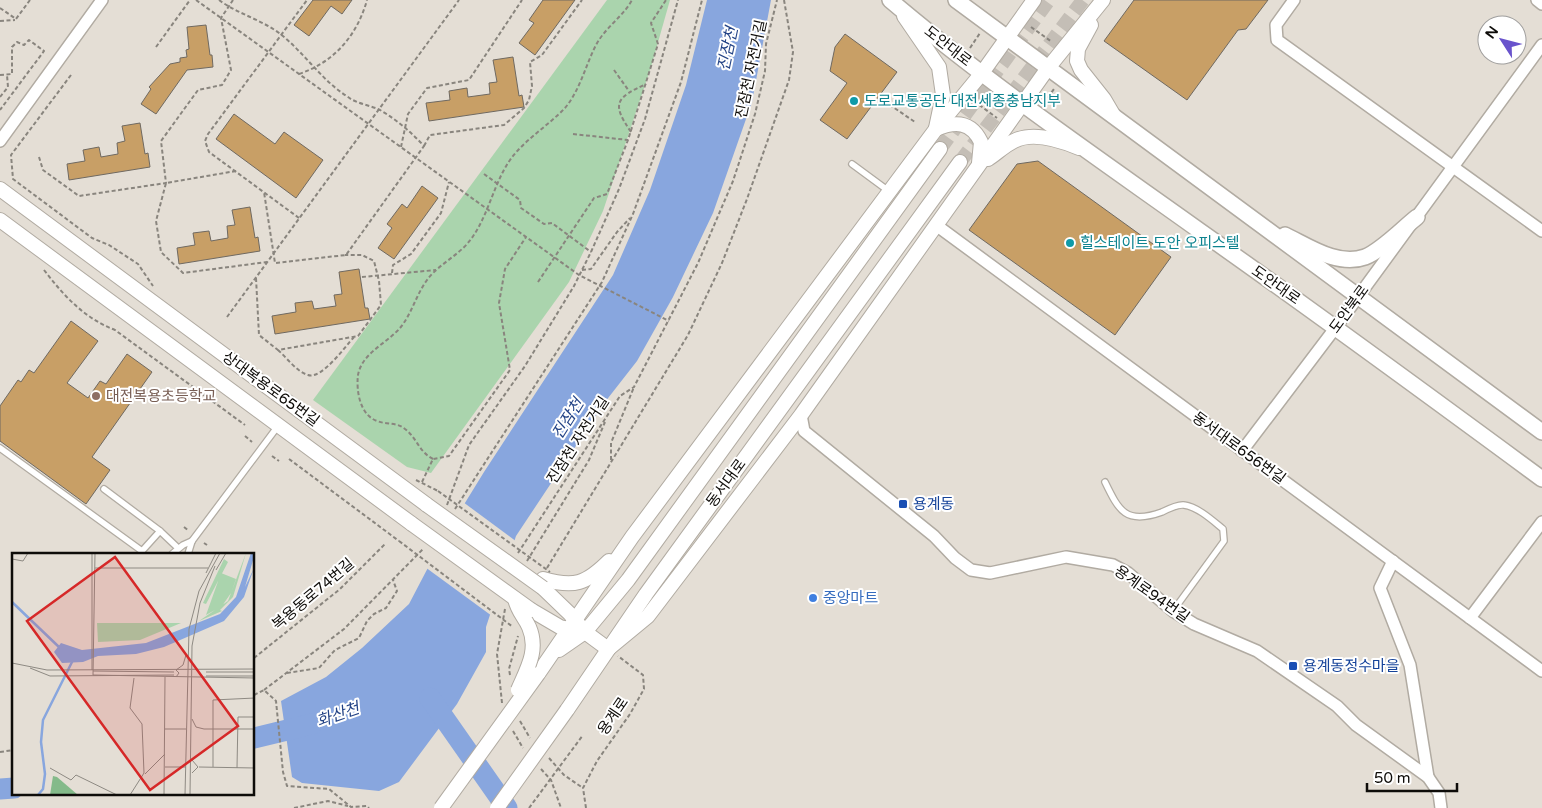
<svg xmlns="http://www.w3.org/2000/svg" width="1542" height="808" viewBox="0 0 1542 808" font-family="'Varela Round','Noto Sans KR',sans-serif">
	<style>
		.green { fill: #aad4ad }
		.water { fill: #88a6de }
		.pier { fill: #e4ded5 }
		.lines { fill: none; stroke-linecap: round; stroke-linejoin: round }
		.river { stroke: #88a6de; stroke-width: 21 }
		.building { fill: #c89f66; stroke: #6f6961 }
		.tertiary-tunnel { stroke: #c4beb6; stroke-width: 14; stroke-dasharray: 14 7; stroke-linecap: butt }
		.service-casing { stroke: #b1aba2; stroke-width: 8 }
		.minor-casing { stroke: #b1aba2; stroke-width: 14 }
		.tertiary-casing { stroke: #b1aba2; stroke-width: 16 }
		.secondary-casing { stroke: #b1aba2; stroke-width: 18 }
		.path { stroke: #89857e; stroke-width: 2; stroke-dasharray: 4 2.5; stroke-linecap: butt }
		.service { stroke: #fff; stroke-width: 5.5 }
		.minor { stroke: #fff; stroke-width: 11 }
		.tertiary { stroke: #fff; stroke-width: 14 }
		.secondary { stroke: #fff; stroke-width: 15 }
		.tertiary-bridge-casing { stroke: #b1aba2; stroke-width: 16; stroke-linecap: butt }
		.path-bridge { stroke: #89857e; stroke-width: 2; stroke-dasharray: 4 2.5; stroke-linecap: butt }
		.tertiary-bridge { stroke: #fff; stroke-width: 14 }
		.culture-dot { fill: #0f9aa8; stroke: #fff; stroke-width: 2 }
		.education-dot { fill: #8d6e63; stroke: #fff; stroke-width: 2 }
		.transit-dot { fill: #1a4fb4; stroke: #fff; stroke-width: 2 }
		.shop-dot { fill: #3f7fe0; stroke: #fff; stroke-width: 2 }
		.labels { text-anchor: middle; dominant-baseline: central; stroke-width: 4; stroke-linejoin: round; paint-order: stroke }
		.street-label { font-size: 15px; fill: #0e0c09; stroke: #fff }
		.culture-label { font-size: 15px; fill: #0d838f; stroke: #fff; text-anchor: start }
		.education-label { font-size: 15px; fill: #785e54; stroke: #fff; text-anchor: start }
		.transit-label { font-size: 15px; fill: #164399; stroke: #fff; text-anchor: start }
		.shop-label { font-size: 15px; fill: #366cbe; stroke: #fff; text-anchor: start }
		.water-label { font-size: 16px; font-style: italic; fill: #234386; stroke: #fff }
		.inset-river { fill: none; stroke: #88a6de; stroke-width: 2.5 }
		.inset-road { fill: none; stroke: #8e8a83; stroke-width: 1 }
		.view { fill: #d62828; fill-opacity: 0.15; stroke: #d62828; stroke-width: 2.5 }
		.inset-edge { fill: none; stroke: #0e0c09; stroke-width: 2.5 }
	</style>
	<rect width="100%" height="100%" fill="#e4ded5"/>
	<polygon class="green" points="607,0 670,0 651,67 603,211 569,282 431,473 407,467 313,400"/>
	<polygon class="water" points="707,0 771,0 752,102 713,213 673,297 637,361 605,402 516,536 486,627 486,652 457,704 399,782 379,791 302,783 292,777 281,701 326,677 362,648 409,604 444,537 484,472 613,275 650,190 686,85"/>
	<polygon class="pier" points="463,502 517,542 492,616 425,567"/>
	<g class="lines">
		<g class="river">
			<polyline points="430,698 507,808"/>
			<polyline points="254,738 312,724"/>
			<polyline points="0,789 14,788"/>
		</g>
	</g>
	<g class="building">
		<polygon points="313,0 352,0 342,14 331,6 309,36 294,25"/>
		<polygon points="543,0 575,0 535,55 519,43 534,23 529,20"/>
		<polygon points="1134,0 1268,0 1246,29 1238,30 1187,100 1104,41"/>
		<polygon points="206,25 210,55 212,55 213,67 187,70 156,114 141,104 151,89 149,87 170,64 180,62 180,58 187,57 186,50 189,49 187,27"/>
		<polygon points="845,34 897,72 847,139 820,120 847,83 830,71 835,47"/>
		<polygon points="513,57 519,96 522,95 524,107 429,121 426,103 450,100 449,91 467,88 468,97 490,94 489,83 497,82 493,60"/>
		<polygon points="234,114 275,144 284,132 323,160 296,198 216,139"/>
		<polygon points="140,123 145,154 148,153 150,167 69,180 67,164 85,161 83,150 99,147 101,157 118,154 117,143 125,141 122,126"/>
		<polygon points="1038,161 1171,257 1115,335 969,230 1017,164"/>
		<polygon points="422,186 438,198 394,259 378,248 392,228 387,224 402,204 407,208"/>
		<polygon points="250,207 255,238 258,237 260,251 179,264 177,248 195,245 193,233 209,231 211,241 228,238 227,226 235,225 232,210"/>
		<polygon points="359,269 365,308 368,308 370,319 275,334 272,316 296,312 295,303 312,301 314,309 336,306 334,295 342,294 339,272"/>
		<polygon points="71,321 98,341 67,383 88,398 100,381 106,384 127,354 152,372 92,457 110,470 86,504 0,441 0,406 18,380 21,382 29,370 34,373"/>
	</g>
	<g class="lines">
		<g class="tertiary-tunnel">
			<polyline points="940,149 1049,0"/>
			<polyline points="960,162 1083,0"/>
		</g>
		<defs>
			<g id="service">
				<polyline points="852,164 890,192"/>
				<polyline points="0,448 142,551 160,531"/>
				<path d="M1105 482C1119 511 1126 525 1162 512 1168 509 1178 504 1184 505 1198 507 1212 520 1223 529L1224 541 1173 611"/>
				<polyline points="104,489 160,531 178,548"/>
				<polyline points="172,554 183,545 192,541"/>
				<polyline points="188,554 192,541 278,426"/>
			</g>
			<g id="minor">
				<polyline points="1294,0 1276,25 1277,40 1542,231"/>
				<polyline points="1537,0 1542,4"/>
				<polyline points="0,141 102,0"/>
				<polyline points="936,225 1542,671"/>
				<polyline points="801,415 804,431 934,536 955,558 971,570 990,573 1066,557 1113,565 1128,573 1173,611 1194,624 1257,651 1337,706 1356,725 1428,777 1439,793 1441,808"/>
				<polyline points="1242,451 1336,327 1542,45"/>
				<polyline points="1393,561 1380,588 1410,665 1428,777"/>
				<polyline points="1470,618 1542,522"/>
			</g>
			<g id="tertiary">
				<polyline points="904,16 939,67 943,95 936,128"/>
				<polyline points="1091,25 1078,49 1077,61 1081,70 1104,99 1114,116"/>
				<path d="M936 129C955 121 971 121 981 142L979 163"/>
				<path d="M988 159C996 154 1005 145 1014 141 1033 131 1060 140 1079 148"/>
				<polyline points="0,189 427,505"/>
				<polyline points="0,220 412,524"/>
				<path d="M543 579C574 588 586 584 609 561"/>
				<polyline points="543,588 570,614 585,632 608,649"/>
				<polyline points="531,610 560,627 577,631"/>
				<polyline points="608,649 648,616 801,415 1048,68 1103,0"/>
				<polyline points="559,650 585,632 628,580 940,149"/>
				<polyline points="538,674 632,537 936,129 982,73 1034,0"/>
				<polyline points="567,710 646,594 960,162"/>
			</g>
			<g id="secondary">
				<path d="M890 0C988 83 1095 156 1200 231 1315 312 1428 395 1542 479"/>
				<polyline points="956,0 1542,432"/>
				<path d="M1285 235C1308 246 1338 267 1365 257 1381 251 1403 228 1417 217"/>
			</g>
		</defs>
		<use href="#service" class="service-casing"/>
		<use href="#minor" class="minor-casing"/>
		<use href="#tertiary" class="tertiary-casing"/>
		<use href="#secondary" class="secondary-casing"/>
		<g class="path">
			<polyline points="196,0 579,275 669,321"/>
			<path d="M219 0C238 14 260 19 279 33 304 52 321 80 348 97 357 104 370 105 380 110 397 120 411 132 424 146L346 255 275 263 264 192"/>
			<polyline points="0,8 16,19 30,0"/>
			<polyline points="0,21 15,20"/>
			<polyline points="1031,27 1052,42"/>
			<polyline points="156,47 190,0"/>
			<polyline points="970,48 980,33"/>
			<polyline points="614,70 629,91"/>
			<path d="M299 74C334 62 357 36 367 0"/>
			<polyline points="0,75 12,74 12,47 17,42 24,45 29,40 44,51 0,110"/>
			<polyline points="71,75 11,155 13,179 92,238 109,245 138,264 153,286"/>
			<polyline points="0,97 8,87 7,75"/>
			<polyline points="884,101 915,122"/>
			<polyline points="974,101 997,118"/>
			<polyline points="1044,103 1054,89"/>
			<path d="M631 132C611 103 616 98 646 84"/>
			<polyline points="573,134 628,140"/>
			<polyline points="424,146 430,135 504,125 524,108 529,100 532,86 530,62 542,55 582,0"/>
			<polyline points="401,147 408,114 427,88 469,80 522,0"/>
			<polyline points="39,157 43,170 79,196 166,183 161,141 198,90 222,85 231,70 221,18 233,0"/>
			<polyline points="236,171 166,183 156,221 161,252 183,273 267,262"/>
			<polyline points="484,174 520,200 521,208 544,224 552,223 591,252"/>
			<polyline points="299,218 209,152 205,141 208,134 307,0"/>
			<path d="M44 270C64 296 84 318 115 330L245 425"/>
			<polyline points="582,270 591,269 617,232 630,218"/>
			<polyline points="392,273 393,265 411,254 441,213 449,182"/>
			<polyline points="362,277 436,270"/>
			<polyline points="256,278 259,335 278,350 358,336 381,305 379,281 374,261 362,255 345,255"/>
			<polyline points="538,282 594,198 607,194 628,140 658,44 651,23 666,0"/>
			<polyline points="227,317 459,0"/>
			<path d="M278 350C287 358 297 372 308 375 321 380 345 347 354 337"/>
			<polyline points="245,436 252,442"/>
			<polyline points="272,456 279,461"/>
			<polyline points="289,459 399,541"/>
			<path d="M433 459C419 452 417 438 405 429 397 422 387 425 377 421 360 415 356 391 358 375 362 353 386 344 400 328 414 311 417 289 433 273 443 263 457 255 467 244 488 220 492 186 510 160 524 140 548 126 565 108 580 90 585 67 595 47 604 28 623 17 632 0"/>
			<polyline points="611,460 611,443 634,387"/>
			<polyline points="416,480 438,491"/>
			<polyline points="422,482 433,459 449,456 510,370 499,303 505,269 526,237"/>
			<polyline points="447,505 469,445 525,366 574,286 591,252 619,189 645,119 678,0"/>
			<polyline points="455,509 602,282 633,214 681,82 702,0"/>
			<polyline points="184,527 189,531"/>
			<polyline points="204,543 207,545"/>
			<polyline points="518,553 620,396 634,387 698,263 733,181 755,114 765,71 766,44 777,0"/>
			<polyline points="527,561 589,460 605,422"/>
			<polyline points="547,568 688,335 722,263 747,199 789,80 793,52 784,0"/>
			<polyline points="254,658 340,589 385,544"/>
			<polyline points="287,673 319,668 335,650 359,638 367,621 374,614 386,608 397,591 393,580"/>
			<polyline points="510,675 509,669 518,636"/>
			<polyline points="264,690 344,629 424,548"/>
			<polyline points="254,695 264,690 276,701 283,772 287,786 329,789 351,807 367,806 369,808"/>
			<polyline points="502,703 497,654 505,609"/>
			<polyline points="520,721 530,738"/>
			<polyline points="513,731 523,748"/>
			<polyline points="0,752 14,750"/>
			<polyline points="549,758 564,775 583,788"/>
			<polyline points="541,769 551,780 561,808"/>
			<polyline points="294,808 328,801 348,806"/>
			<polyline points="586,808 583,788 597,761 630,714 644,689 643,675 618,656"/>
		</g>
		<use href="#service" class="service"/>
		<use href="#minor" class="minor"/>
		<use href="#tertiary" class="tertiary"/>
		<use href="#secondary" class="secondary"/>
		<defs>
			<g id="tertiary-bridge">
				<polyline points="427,505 543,588"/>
				<polyline points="412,524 531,610"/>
				<path d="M515 599C518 612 524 616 529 627 539 650 527 669 518 690"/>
				<polyline points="441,808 538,674"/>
				<polyline points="497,808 567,710"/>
			</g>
		</defs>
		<use href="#tertiary-bridge" class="tertiary-bridge-casing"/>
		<g class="path-bridge">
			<polyline points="438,491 550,572"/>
			<polyline points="399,541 513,627"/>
			<polyline points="529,808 583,735"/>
		</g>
		<use href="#tertiary-bridge" class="tertiary-bridge"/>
	</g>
	<g class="culture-dot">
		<circle cx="854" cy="101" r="5"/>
		<circle cx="1070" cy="243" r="5"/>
	</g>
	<circle class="education-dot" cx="96" cy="396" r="5"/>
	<g class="transit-dot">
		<rect x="898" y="499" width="10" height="10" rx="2.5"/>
		<rect x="1288" y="661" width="10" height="10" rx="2.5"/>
	</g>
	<circle class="shop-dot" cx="813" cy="598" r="5"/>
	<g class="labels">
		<g class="street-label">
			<text transform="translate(948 46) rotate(38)">도안대로</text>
			<text transform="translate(751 69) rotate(-78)">진잠천 자전거길</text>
			<text transform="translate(1276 285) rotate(35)">도안대로</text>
			<text transform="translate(1349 309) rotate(-54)">도안북로</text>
			<text transform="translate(271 389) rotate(36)">상대복용로65번길</text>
			<text transform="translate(578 440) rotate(-57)">진잠천 자전거길</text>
			<text transform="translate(1239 448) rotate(36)">동서대로656번길</text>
			<text transform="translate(726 483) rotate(-54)">동서대로</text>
			<text transform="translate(313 594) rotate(-40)">복용동로74번길</text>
			<text transform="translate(1152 594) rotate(35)">용계로94번길</text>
			<text transform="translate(613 716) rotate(-56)">용계로</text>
		</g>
		<g class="culture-label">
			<text x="864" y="101">도로교통공단 대전세종충남지부</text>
			<text x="1080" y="243">힐스테이트 도안 오피스텔</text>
		</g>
		<g class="education-label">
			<text x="106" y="396">대전복용초등학교</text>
		</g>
		<g class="transit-label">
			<text x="913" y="504">용계동</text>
			<text x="1303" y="666">용계동정수마을</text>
		</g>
		<g class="shop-label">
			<text x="823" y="598">중앙마트</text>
		</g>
		<g class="water-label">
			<text transform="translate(728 49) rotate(-78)">진잠천</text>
			<text transform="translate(568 419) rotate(-58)">진잠천</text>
			<text transform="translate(338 715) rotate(-19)">화산천</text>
		</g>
	</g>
	<g transform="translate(12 553)">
		<rect width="242" height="242" fill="#e4ded5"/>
		<path d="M234 0 221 44 208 57 210 58 187 68 216 48ZM212 6 216 9 194 51 191 50ZM209 20 224 26 219 40 210 53 194 62ZM85 70H169L128 87 86 89Z" fill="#aad4ad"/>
		<path d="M41 223 45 224 66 242H38Z" fill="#84ba8a"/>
		<path d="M239 0H242V4L233 34 242 15 232 44 212 68 152 94 124 101 86 103 71 109 50 110 42 99 49 90 70 97 134 90 208 61 224 44Z" fill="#88a6de"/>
		<path class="inset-river" d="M0 49 48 95M26 242 31 236 33 221 29 189 31 167 61 107"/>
		<path class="inset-road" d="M80 0V117M0 6 11 8 16 0M83 15H196M204 17 214 0M194 20 204 0M0 110 35 117 243 116M18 115 38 123 162 122M81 118 162 119M194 119H243M81 122 243 125M81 122 83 0M194 123H243M164 124 167 120 164 117 171 112 174 102M180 166 184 174 192 176M153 176H174M192 176H243M180 207 186 214 180 220M153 214H174M187 214 243 215M201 214V147L243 145M38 215 59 227 64 222 105 242M225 215 226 164H243M133 221 153 201M118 242 132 220 130 171 118 155 122 125M152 242 153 124M173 242 177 76 187 38 208 0M178 242 180 93 188 50 203 13"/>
		<path class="view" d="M103 4 226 173 138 237 15 68Z"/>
		<rect width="242" height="242" class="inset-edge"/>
	</g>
	<g transform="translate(1502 40) rotate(306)"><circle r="24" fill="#ffffff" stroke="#9f9e9d"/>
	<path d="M0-4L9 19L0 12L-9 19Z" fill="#6953cc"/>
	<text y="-8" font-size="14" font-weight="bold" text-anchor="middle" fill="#0e0c09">N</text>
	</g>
	<path d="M1367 783v8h90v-8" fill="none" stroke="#0e0c09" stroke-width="2.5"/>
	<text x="1374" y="783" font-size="15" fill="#0e0c09" stroke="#ffffff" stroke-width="4" paint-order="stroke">50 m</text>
</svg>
